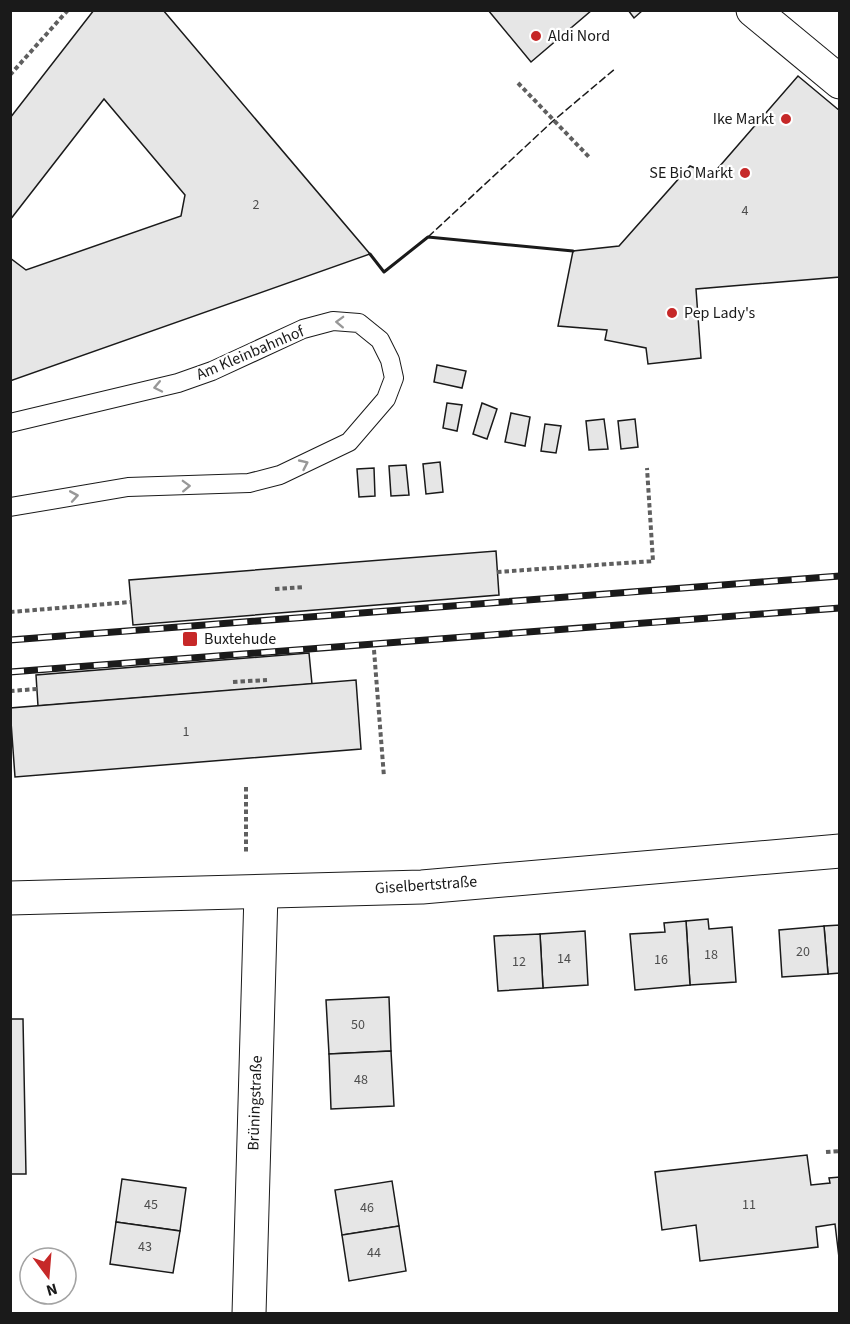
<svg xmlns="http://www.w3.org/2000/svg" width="850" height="1324" viewBox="0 0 850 1324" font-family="'Source Sans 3',sans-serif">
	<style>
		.building { fill: #e6e6e6; stroke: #1a1a1a; stroke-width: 1.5 }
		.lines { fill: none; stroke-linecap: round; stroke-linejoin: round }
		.lane-casing { stroke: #1a1a1a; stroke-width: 20 }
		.street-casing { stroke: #1a1a1a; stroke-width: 35 }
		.path { stroke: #5f5f5f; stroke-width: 4; stroke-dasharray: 4.5 3; stroke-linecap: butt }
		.lane { stroke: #fff; stroke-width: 18 }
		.street { stroke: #fff; stroke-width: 33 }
		.rail-casing { stroke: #1a1a1a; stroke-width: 7 }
		.rail { stroke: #fff; stroke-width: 4.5; stroke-dasharray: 14; stroke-linecap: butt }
		.fence { stroke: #1a1a1a; stroke-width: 1.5; stroke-dasharray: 8 3; stroke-linecap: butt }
		.wall { stroke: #1a1a1a; stroke-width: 3 }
		.oneway { stroke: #989898 }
		.poi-dot { fill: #c62828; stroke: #fff; stroke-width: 2 }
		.labels { text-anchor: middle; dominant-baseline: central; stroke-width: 4.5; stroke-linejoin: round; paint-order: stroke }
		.number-label { font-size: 14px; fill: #4d4d4d }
		.poi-label { font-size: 16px; fill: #1a1a1a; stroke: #fff; text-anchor: start }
		.street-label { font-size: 16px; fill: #1a1a1a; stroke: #fff }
	</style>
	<rect width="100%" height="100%" fill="#fff"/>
	<g class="building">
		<polygon points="94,10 163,10 370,254 10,381 10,258 26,270 181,216 185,195 104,99 10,220 10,118"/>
		<polygon points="488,10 592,10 531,62"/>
		<polygon points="628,10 643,10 634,18"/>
		<polygon points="798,76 840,111 840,277 696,289 701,358 648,364 646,348 605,340 607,330 558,326 573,251 619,246 690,166 712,175"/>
		<polygon points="437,365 466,371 462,388 434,382"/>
		<polygon points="447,403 462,405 457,431 443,428"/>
		<polygon points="482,403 497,409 487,439 473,434"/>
		<polygon points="511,413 530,417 525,446 505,442"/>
		<polygon points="604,419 608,449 589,450 586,421"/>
		<polygon points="635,419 638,447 621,449 618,421"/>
		<polygon points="545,424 561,426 556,453 541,451"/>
		<polygon points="440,462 443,492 426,494 423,464"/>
		<polygon points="406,465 409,495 391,496 389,466"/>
		<polygon points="374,468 375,496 359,497 357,469"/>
		<polygon points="496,551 499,595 133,625 129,580"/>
		<polygon points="309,653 312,684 38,706 36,675"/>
		<polygon points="356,680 361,749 15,777 10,708"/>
		<polygon points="708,919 709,929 732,927 736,982 690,985 686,921"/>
		<polygon points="686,921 690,985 635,990 630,934 665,932 664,923"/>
		<polygon points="840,925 840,973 828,974 824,926"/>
		<polygon points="824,926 828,974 782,977 779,930"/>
		<polygon points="585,931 588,985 543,988 540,934"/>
		<polygon points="540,934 543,988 498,991 494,936"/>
		<polygon points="389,997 391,1051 329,1054 326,1000"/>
		<polygon points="10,1019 23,1019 26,1174 10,1174"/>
		<polygon points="391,1051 394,1106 331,1109 329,1054"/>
		<polygon points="807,1155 811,1185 830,1183 829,1178 840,1177 840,1266 835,1224 816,1227 818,1247 700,1261 696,1225 662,1230 655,1172"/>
		<polygon points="122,1179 186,1188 180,1231 116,1222"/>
		<polygon points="392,1181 399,1226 342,1235 335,1190"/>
		<polygon points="116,1222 180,1231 173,1273 110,1264"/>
		<polygon points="399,1226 406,1271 349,1281 342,1235"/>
	</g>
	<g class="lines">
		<defs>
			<polyline id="lane" points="10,423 178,383 212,371 303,329 333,321 359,323 380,340 390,360 394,378 386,399 349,442 280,475 249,483 128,487 10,507"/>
			<g id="street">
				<polyline points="753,10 840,82"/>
				<polyline points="10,898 422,887 840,851"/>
				<polyline points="249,1314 261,893"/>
			</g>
		</defs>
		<use href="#lane" class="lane-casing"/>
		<use href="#street" class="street-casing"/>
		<g class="path">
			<polyline points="10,75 68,10"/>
			<polyline points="518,83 590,158"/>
			<polyline points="497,572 653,561 647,468"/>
			<polyline points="275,589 304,587"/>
			<polyline points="10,612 131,602"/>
			<polyline points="374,650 384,777"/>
			<polyline points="233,682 267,680"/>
			<polyline points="10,691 37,689"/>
			<polyline points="246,787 246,854"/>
			<polyline points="826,1152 840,1151"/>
		</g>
		<use href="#lane" class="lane"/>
		<use href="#street" class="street"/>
		<defs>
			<g id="rail">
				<polyline points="10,640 840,576"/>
				<polyline points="10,672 840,608"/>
			</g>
		</defs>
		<use href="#rail" class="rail-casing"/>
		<use href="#rail" class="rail"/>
		<polyline class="fence" points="428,237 553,121 616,68"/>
		<polyline class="wall" points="370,254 384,272 428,237 573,251"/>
	</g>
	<defs><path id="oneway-chevron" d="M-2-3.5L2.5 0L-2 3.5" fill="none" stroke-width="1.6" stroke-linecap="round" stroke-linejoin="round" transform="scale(1.5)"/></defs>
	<g class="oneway">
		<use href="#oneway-chevron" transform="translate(340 322) rotate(-178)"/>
		<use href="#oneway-chevron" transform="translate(158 387) rotate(168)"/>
		<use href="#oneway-chevron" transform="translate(304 464) rotate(-25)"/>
		<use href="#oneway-chevron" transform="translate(186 486) rotate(-2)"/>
		<use href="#oneway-chevron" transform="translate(74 496) rotate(-10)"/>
	</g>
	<g class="poi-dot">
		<circle cx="536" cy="36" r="6"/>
		<circle cx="786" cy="119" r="6"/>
		<circle cx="745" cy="173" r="6"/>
		<circle cx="672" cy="313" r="6"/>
		<rect x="182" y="631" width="16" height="16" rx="3"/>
	</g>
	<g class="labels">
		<g class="number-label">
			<text x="256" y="205">2</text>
			<text x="745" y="211">4</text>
			<text x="186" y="732">1</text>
			<text x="803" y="952">20</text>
			<text x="711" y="955">18</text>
			<text x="564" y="959">14</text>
			<text x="661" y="960">16</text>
			<text x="519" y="962">12</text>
			<text x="358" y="1025">50</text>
			<text x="361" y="1080">48</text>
			<text x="151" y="1205">45</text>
			<text x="749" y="1205">11</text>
			<text x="367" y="1208">46</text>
			<text x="145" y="1247">43</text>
			<text x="374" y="1253">44</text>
		</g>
		<g class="poi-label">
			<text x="548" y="36">Aldi Nord</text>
			<text x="774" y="119" text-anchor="end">Ike Markt</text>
			<text x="733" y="173" text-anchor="end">SE Bio Markt</text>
			<text x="684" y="313">Pep Lady's</text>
			<text x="204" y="639">Buxtehude</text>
		</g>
		<g class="street-label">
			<text transform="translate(250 353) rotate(-23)">Am Kleinbahnhof</text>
			<text transform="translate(426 885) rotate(-4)">Giselbertstraße</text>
			<text transform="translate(255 1103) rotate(-88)">Brüningstraße</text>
		</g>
	</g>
	<rect width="850" height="1324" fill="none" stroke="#1a1a1a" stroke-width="24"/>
	<g transform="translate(48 1276) rotate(164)"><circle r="28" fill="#ffffff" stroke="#a3a3a3" stroke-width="1.5"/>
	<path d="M0-4.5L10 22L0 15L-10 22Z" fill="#c62828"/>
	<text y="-9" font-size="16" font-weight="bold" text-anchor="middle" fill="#1a1a1a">N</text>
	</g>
</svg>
